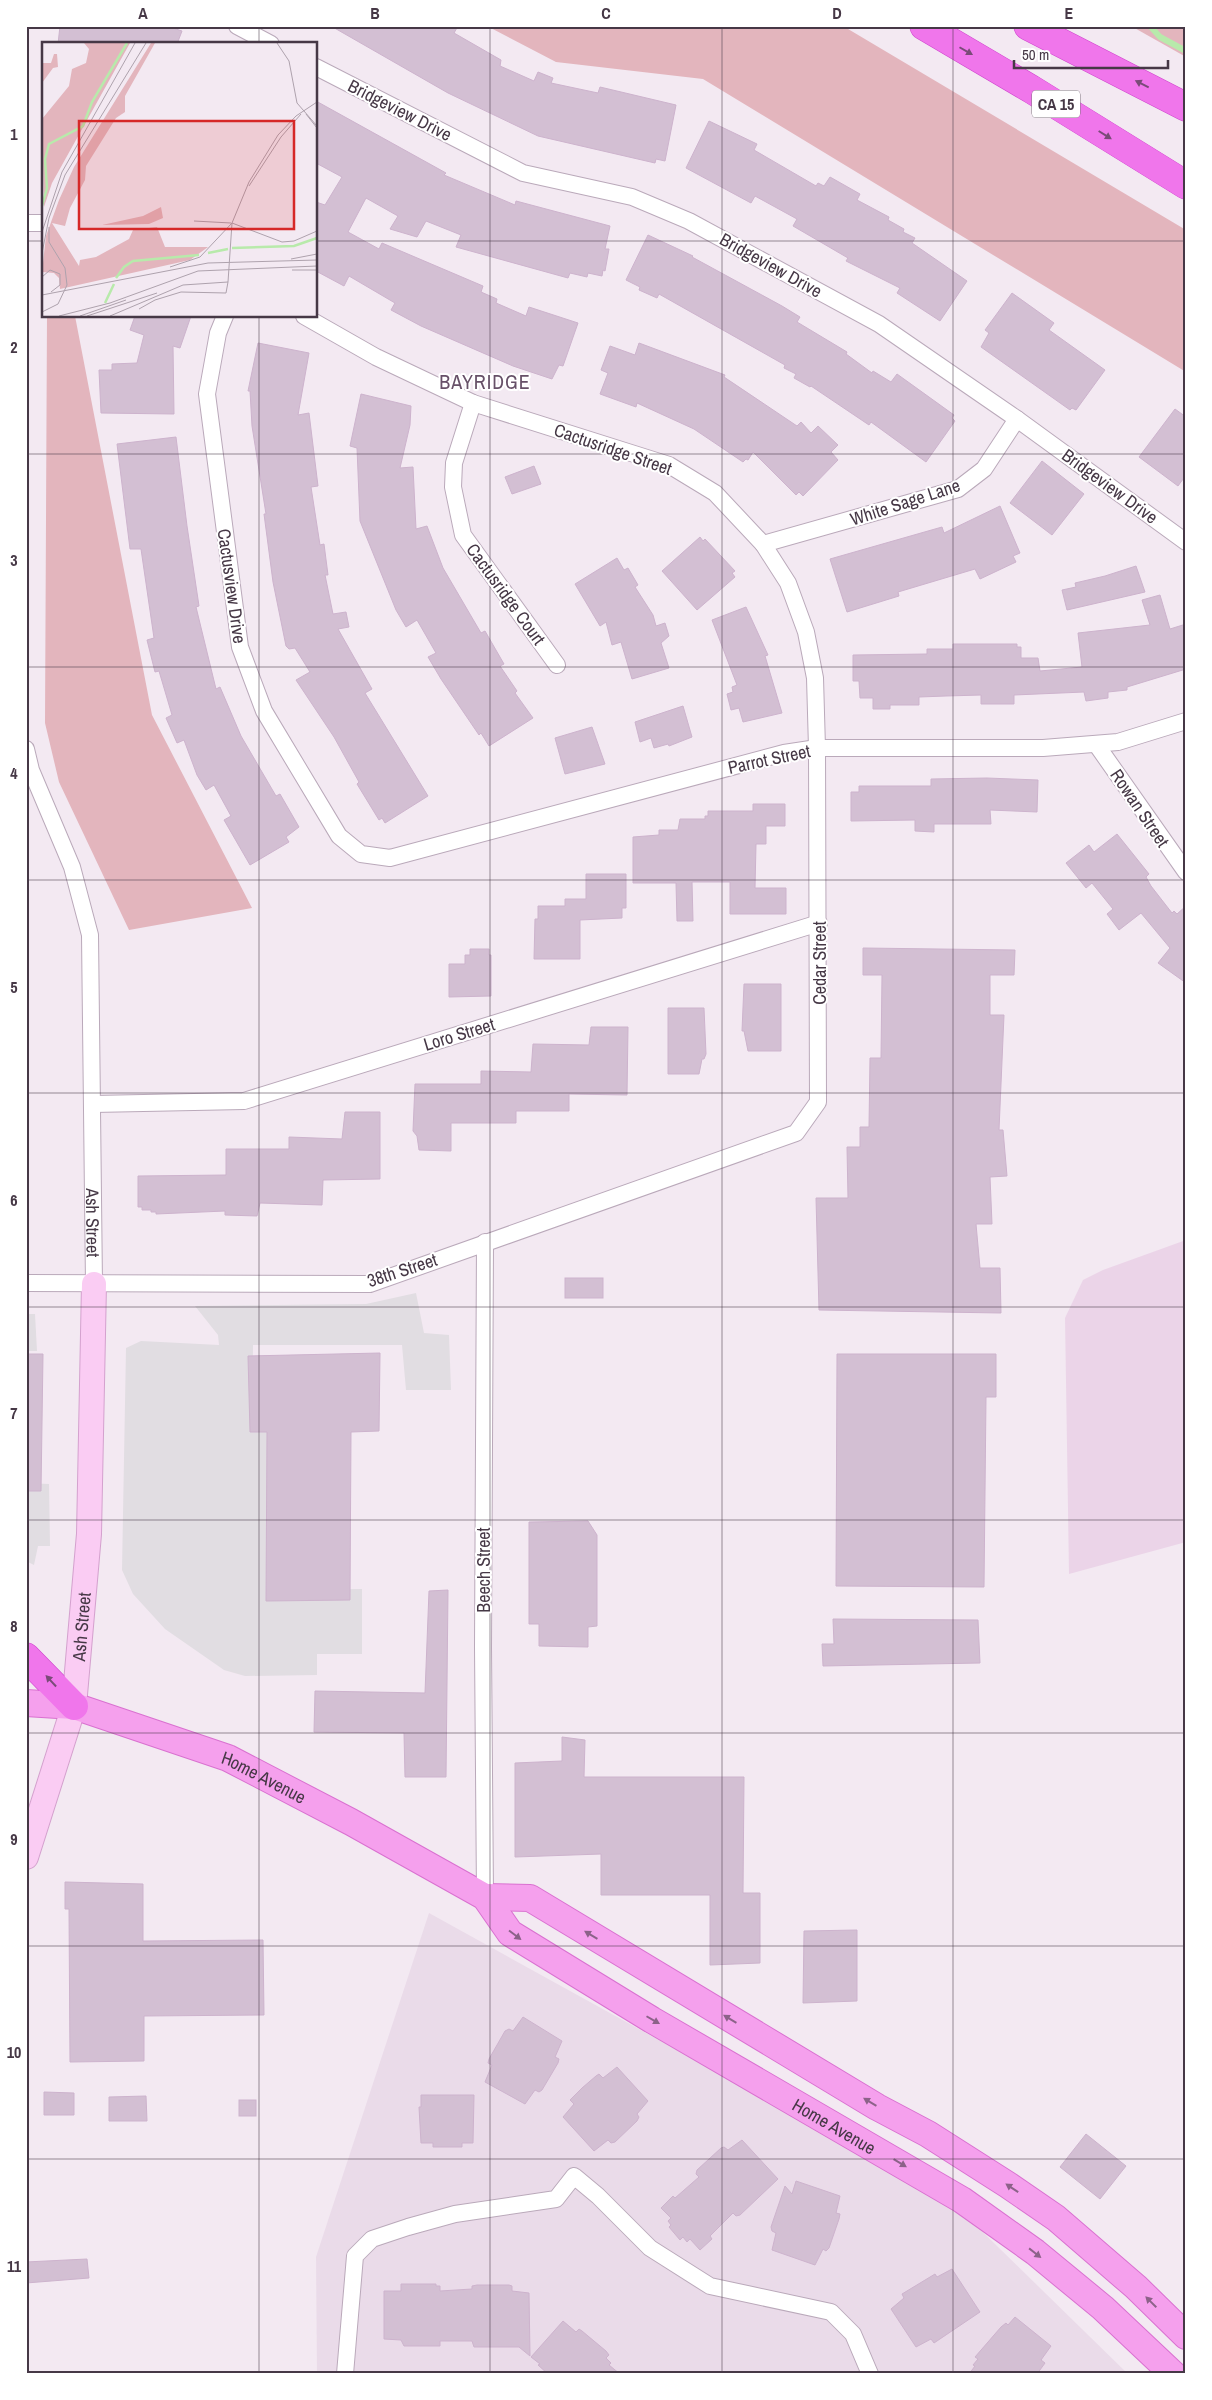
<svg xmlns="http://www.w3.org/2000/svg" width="1212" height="2400" viewBox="0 0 1212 2400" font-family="'Archivo Narrow',sans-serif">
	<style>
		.residential { fill: #eadbe9 }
		.education { fill: #ebd4e8 }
		.green { fill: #e3b5bd }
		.parking { fill: #e1dde2 }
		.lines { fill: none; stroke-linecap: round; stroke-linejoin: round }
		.stream { stroke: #b8eaab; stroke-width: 6 }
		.building { fill: #d3bfd3; stroke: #cdb3cd }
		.street-casing { stroke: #baa9ba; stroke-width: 18 }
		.secondary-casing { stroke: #d4a1ce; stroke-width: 26 }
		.primary-casing { stroke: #d971d0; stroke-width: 28 }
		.highway-casing { stroke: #cf47cd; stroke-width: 29 }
		.street { stroke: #fff; stroke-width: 16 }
		.secondary { stroke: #faccf3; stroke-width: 24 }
		.primary { stroke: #f5a0ed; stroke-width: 26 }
		.highway { stroke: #f076eb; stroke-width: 28 }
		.oneway { fill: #794b78 }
		.oneway2 { fill: #8c6289 }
		.grid { fill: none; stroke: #463846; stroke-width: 1; stroke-opacity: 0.55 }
		.labels { text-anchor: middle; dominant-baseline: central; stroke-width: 4; stroke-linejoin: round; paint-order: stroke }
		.shield { fill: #fff; stroke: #7e747e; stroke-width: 1 }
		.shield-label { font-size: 16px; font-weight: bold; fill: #463846 }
		.street-label { font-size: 18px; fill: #463846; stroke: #fff }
		.quarter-label { font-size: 20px; letter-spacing: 1px; fill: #675068; stroke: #fff }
		.inset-river { fill: none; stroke: #b8eaab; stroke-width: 2.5 }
		.inset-road { fill: none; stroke: #aea2ad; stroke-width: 1 }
		.view { fill: #d62828; fill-opacity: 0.15; stroke: #d62828; stroke-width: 2.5 }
		.inset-edge { fill: none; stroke: #463846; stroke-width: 2.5 }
		.neatline { fill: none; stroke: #463846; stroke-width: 2 }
		.grid-label { font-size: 16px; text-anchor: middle; font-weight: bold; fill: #463846 }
	</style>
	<rect width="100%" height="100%" fill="#f3e9f2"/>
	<polygon class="residential" points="429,1913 952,2202 1128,2374 317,2374 316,2257"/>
	<polygon class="education" points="1186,1240 1186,1542 1069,1574 1065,1318 1083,1280 1103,1270"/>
	<g class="green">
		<polygon points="487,26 843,26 1186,230 1186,372 703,79 556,62"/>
		<polygon points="1131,26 1186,26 1186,57"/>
		<polygon points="47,316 75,316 152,715 252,908 129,930 59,782 45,723"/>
	</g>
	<g class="parking">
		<polygon points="416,1293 424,1333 449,1335 451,1390 406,1390 402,1345 253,1345 252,1422 278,1426 275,1590 362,1589 362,1654 317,1654 317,1675 245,1676 224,1670 165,1629 133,1594 122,1570 126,1348 141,1341 219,1345 218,1335 195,1306 366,1304"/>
		<polygon points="26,1314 35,1314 37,1351 26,1351"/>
		<polygon points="26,1483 49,1484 50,1546 38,1546 34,1565 26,1561"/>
	</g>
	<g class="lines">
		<polyline class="stream" points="1150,26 1160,37 1186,51"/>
	</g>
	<g class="building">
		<polygon points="60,26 167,26 182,31 177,44 58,44"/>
		<polygon points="331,26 458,26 454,33 501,60 500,66 534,81 538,72 553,78 551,83 598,93 600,87 676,105 665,161 656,159 655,163 538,136 448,93"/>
		<polygon points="316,101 446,173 444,175 515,205 516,201 610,226 605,249 609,249 605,271 603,270 602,276 588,273 587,277 570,273 568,278 456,247 461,235 426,221 417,237 390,229 398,216 366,198 348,232 379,249 382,243 483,286 481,292 497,299 496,303 526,316 529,307 578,323 563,366 559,365 552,379 513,366 421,326 391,310 395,303 349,276 344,286 316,271 316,202 325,205 342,177 316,163"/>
		<polygon points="709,121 757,144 754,150 816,186 818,183 824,186 830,177 860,194 857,200 889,217 888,220 904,229 903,232 915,238 912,243 967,281 940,321 897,293 900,288 846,261 848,258 793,226 797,219 755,196 751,203 686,168"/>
		<polygon points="648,235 693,256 692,257 782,306 800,317 797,322 847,352 846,354 872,373 873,371 891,382 897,374 954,415 952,418 955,421 926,462 871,422 869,425 811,386 810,387 794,378 796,374 784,368 785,365 659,294 657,298 639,290 640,287 626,280"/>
		<polygon points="1012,293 1054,323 1049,330 1105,370 1076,410 1072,408 1070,410 981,347 989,333 985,330"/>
		<polygon points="135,316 191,316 180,348 173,346 174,414 101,413 99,370 112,370 112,364 137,363 144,335 130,330"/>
		<polygon points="258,343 309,353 298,415 309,413 318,486 311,487 320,545 324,544 328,575 325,575 333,614 346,612 349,627 338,629 372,689 365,693 428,796 385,823 382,818 379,820 357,784 359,782 334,737 296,680 310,672 295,648 289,649 286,646 273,582 264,514 266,514 252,426 250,391 248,391"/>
		<polygon points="639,343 725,375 724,377 797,426 801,422 811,433 818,426 838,445 831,452 838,460 803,496 799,492 796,495 753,452 748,460 746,459 743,462 694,429 637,403 636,407 600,394 608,373 601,370 610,346 635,355"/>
		<polygon points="361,394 411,406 410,425 400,468 413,467 416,529 427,526 443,568 481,633 485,631 504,664 500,666 517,691 515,693 533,718 489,746 481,733 479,735 441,679 428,657 436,653 417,620 406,627 396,610 360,521 357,448 350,446"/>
		<polygon points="1175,409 1186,417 1186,475 1178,486 1139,457"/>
		<polygon points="176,437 187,526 199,606 196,607 216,689 220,687 241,736 276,796 280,794 299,827 286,837 289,842 250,865 224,820 231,816 214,785 206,790 197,775 184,740 177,743 166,718 172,715 159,671 155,672 147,640 154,638 141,549 130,549 117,444"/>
		<polygon points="1042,461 1084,494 1052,535 1010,503"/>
		<polygon points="534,466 541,484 512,494 505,477"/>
		<polygon points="1000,506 1020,553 1013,556 1016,562 980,579 975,569 898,592 899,596 847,612 830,559 942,527 944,533"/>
		<polygon points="700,537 703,541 705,539 735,571 732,573 735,577 697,610 662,571"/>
		<polygon points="617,558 624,570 628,568 638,585 635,587 653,615 656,626 665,623 669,636 661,643 669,668 632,679 621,642 612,645 606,622 600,626 575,584"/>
		<polygon points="1136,566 1145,592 1067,610 1062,590 1076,587 1075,583 1105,576"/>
		<polygon points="1160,595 1170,629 1186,624 1186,669 1127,687 1127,690 1108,692 1108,698 1086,701 1084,692 1014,695 1014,704 981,704 981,695 946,696 919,697 919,705 890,705 890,709 873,709 873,698 860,698 859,681 853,681 853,655 927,654 927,649 953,649 953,644 1017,644 1017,647 1021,647 1021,658 1038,658 1040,671 1082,667 1078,633 1150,625 1142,600"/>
		<polygon points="746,607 768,655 765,656 782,713 743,722 739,708 731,710 727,694 733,692 732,687 737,685 712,620"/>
		<polygon points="683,706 692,737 669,746 668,744 654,748 651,738 640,742 635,722"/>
		<polygon points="592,727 605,764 565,774 555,738"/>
		<polygon points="987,778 1038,780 1037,812 990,810 991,824 934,824 934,832 915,831 915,820 851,821 851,792 859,792 859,786 931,786 931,779"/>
		<polygon points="753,804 785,804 785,826 766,826 766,844 756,844 755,888 786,888 786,914 730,914 730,882 692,882 693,921 677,921 676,883 633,883 633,837 659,835 659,830 678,830 680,819 705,819 705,816 708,816 708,811 753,811"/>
		<polygon points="1117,834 1149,874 1146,877 1151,886 1172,913 1174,911 1177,914 1186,906 1186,983 1158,963 1170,948 1141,913 1119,930 1107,914 1113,909 1092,883 1086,888 1066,863 1089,845 1094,852"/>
		<polygon points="586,874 626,874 626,908 622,908 622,918 580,920 580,959 534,959 535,919 538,919 538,906 565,906 565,899 586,899"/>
		<polygon points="863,948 1015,950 1014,975 990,975 990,1015 1004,1015 999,1130 1003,1130 1007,1176 990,1177 992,1224 976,1224 980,1268 1000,1268 1001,1313 819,1310 816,1198 848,1198 847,1147 860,1147 860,1127 869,1127 870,1058 881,1058 882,975 863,975"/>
		<polygon points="470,949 489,949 489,955 491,955 491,996 449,997 449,964 465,964 465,955 470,955"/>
		<polygon points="744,984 781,984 781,1051 748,1051 744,1031 742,1031"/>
		<polygon points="668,1008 704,1008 706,1054 704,1059 702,1059 699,1074 668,1074"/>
		<polygon points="591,1027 628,1027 627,1095 569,1094 569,1111 516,1111 516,1123 451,1123 451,1151 419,1150 417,1136 413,1131 415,1084 481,1084 481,1071 531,1072 533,1044 589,1045"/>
		<polygon points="345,1112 380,1112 380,1179 323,1180 322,1205 260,1203 257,1216 225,1215 225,1211 156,1214 156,1212 151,1212 151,1210 142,1210 142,1207 138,1207 138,1176 226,1175 226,1149 289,1149 289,1137 342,1139"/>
		<rect x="565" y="1278" width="38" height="20"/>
		<polygon points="380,1353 379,1431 351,1432 350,1600 266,1601 267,1432 250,1432 248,1356"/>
		<polygon points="26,1354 43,1354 41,1491 26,1491"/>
		<polygon points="837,1354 996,1354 996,1397 986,1397 984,1587 836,1586"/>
		<polygon points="588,1521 597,1535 597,1626 588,1627 588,1647 539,1646 539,1624 529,1624 529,1522"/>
		<polygon points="448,1590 446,1777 405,1777 404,1733 314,1732 315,1691 425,1693 429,1591"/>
		<polygon points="833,1619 978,1620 980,1663 823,1666 822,1644 834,1644"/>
		<polygon points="562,1737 585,1740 584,1777 744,1777 743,1893 760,1893 760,1963 710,1965 710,1895 601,1895 601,1854 515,1857 515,1763 562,1761"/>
		<polygon points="65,1882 143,1884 143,1941 263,1940 264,2015 144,2016 144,2061 70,2062 69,1909 65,1909"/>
		<polygon points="857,1930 857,2001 803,2003 804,1931"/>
		<polygon points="523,2017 562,2041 555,2057 559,2059 558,2063 542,2090 539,2092 535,2090 525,2104 485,2082 492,2065 488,2063 489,2059 505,2031 509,2029 513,2031"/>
		<polygon points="617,2067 648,2101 637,2114 639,2117 637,2121 615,2142 611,2143 608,2140 594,2151 563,2117 574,2104 570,2100 582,2088 596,2076 599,2074 603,2078"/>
		<polygon points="44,2092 74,2093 74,2115 44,2115"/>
		<polygon points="421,2095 474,2095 473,2143 462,2143 462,2147 433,2147 433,2143 421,2143 419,2107 421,2107"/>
		<polygon points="146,2096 147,2121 109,2121 109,2097"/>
		<rect x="239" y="2100" width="17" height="16"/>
		<polygon points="1086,2134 1126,2166 1100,2199 1060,2167"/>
		<polygon points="742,2140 778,2179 740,2215 736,2216 733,2213 710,2236 712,2239 700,2250 690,2239 687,2242 683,2237 680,2240 669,2227 671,2225 668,2221 671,2218 661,2208 673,2196 675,2198 699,2177 696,2174 697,2170 721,2148 724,2147 728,2150"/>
		<polygon points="796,2181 840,2196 836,2213 840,2214 839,2219 829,2248 826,2251 823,2249 815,2265 772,2250 776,2233 772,2231 771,2227 785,2186 792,2194"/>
		<polygon points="87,2259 89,2278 26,2283 26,2262"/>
		<polygon points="952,2269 980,2312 934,2343 931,2339 916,2347 891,2309 904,2298 902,2294 935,2274 937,2277"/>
		<polygon points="401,2284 436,2284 436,2286 440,2286 440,2291 472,2289 472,2286 477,2285 509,2285 512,2286 512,2291 529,2293 530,2356 519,2347 474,2347 472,2341 440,2341 440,2346 404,2346 401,2340 384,2339 384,2291 401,2291"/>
		<polygon points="1015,2317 1051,2346 1041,2360 1045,2363 1037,2374 969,2374 975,2366 973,2365 978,2359 975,2357 1001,2327 1006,2323 1008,2325"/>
		<polygon points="563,2321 576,2332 579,2329 582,2331 606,2351 609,2355 606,2358 611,2363 609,2365 620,2374 548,2374 538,2365 540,2364 531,2357"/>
	</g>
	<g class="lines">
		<defs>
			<g id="street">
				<polyline points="237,26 271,44"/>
				<polyline points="316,67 523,173 632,197 689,221 879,324 1017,419 1186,542"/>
				<polyline points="26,223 44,223"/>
				<polyline points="225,316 218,333 207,394 240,647 264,711 339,836 361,854 390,858 784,753 817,748 1043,748 1118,742 1186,721"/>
				<polyline points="473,403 454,463 453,487 463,535 557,665"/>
				<polyline points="763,544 958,489 984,469 1017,419"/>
				<polyline points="1096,744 1186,872"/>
				<path id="s1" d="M26 749 31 770 72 867 90 935 94 1284"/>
				<polyline points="93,1104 244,1101 819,923"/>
				<polyline points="26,1283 370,1284 796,1133 818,1102 817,748 815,678 806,632 788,583 763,544 715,493 669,465 473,403 376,357 304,316"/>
				<polyline points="485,1897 483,1647 485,1242"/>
				<polyline points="345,2374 355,2256 372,2239 408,2227 455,2214 556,2199 574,2176 598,2196 650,2248 710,2286 831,2312 853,2334 870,2374"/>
			</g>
			<g id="secondary">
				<path id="s2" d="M26 1857 74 1706 89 1534 94 1284"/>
			</g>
			<g id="primary">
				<path id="s3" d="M26 1703 74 1706 228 1758 351 1822 485 1897 510 1933 652 2020 962 2200 1035 2252 1103 2308 1173 2374"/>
				<polyline points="485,1897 530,1898 877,2107 928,2134 1008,2185 1056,2218 1136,2287 1186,2336"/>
			</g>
			<g id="highway">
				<polyline points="924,26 1031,89 1186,185"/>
				<polyline points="1028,26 1186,107"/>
				<polyline points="26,1657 74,1706"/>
			</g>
		</defs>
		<use href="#street" class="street-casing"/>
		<use href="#secondary" class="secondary-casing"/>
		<use href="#primary" class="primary-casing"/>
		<use href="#highway" class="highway-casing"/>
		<use href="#street" class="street"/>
		<use href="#secondary" class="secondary"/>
		<use href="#primary" class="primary"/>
		<use href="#highway" class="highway"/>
	</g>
	<defs><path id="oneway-solid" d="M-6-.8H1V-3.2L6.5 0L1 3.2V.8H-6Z" transform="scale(1.25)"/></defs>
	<g class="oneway">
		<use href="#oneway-solid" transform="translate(966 51) rotate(30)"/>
		<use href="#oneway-solid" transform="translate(1142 84) rotate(-153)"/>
		<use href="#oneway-solid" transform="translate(1105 135) rotate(32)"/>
		<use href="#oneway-solid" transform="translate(51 1681) rotate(-133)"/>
	</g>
	<g class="oneway2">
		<use href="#oneway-solid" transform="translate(515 1935) rotate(37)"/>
		<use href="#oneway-solid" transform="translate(591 1935) rotate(-149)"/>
		<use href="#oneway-solid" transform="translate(730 2019) rotate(-149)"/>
		<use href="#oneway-solid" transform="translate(653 2020) rotate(30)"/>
		<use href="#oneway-solid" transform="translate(870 2102) rotate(-149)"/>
		<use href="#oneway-solid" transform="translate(900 2163) rotate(31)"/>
		<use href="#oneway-solid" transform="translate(1012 2188) rotate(-146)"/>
		<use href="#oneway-solid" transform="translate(1035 2253) rotate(38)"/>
		<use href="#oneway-solid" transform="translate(1151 2302) rotate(-135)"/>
	</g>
	<path class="grid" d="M259 26V44M490 26V2374M722 26V2374M953 26V2374M26 241H44M316 241H1186M259 316V2374M26 454H1186M26 667H1186M26 880H1186M26 1093H1186M26 1307H1186M26 1520H1186M26 1733H1186M26 1946H1186M26 2159H1186"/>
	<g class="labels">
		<rect class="shield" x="1032" y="90.5" width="48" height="27" rx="4"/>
		<g class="shield-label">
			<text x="1056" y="104">CA 15</text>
		</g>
		<g class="street-label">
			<text transform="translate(400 110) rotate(27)">Bridgeview Drive</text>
			<text transform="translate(771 265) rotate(29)">Bridgeview Drive</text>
			<text transform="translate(613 449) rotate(19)">Cactusridge Street</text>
			<text transform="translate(1110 486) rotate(36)">Bridgeview Drive</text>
			<text transform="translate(905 502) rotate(-18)">White Sage Lane</text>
			<text transform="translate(232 586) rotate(82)">Cactusview Drive</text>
			<text transform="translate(506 594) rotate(54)">Cactusridge Court</text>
			<text transform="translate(769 759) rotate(-12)">Parrot Street</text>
			<text transform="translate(1140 808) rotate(56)">Rowan Street</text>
			<text transform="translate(819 963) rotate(-90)">Cedar Street</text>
			<text transform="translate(459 1034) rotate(-17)">Loro Street</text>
			<text stroke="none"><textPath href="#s1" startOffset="485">Ash Street</textPath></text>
			<text transform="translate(402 1270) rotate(-18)">38th Street</text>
			<text transform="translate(483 1570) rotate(-90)">Beech Street</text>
			<text stroke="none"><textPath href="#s2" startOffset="238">Ash Street</textPath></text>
			<text stroke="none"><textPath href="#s3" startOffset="251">Home Avenue</textPath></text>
			<text stroke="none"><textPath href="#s3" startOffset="924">Home Avenue</textPath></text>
		</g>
		<g class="quarter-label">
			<text x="485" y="381">BAYRIDGE</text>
		</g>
	</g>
	<g transform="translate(42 42)">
		<rect width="275" height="275" fill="#f3e9f2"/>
		<path d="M42 1H88L10 141 2 165 0 77 27 44 30 27 44 21 47 7ZM109 1H113L83 54V70L74 76 44 124 43 138 28 166 23 184 10 181 37 224 38 218 54 215 87 197 91 188 115 185 123 205H166L148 218 18 247 17 236 12 231 0 230 4 194 17 158 32 125ZM12 12H15L16 25 11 26 0 41V21H9ZM119 165 121 176 107 182 60 183 101 174Z" fill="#e3b5bd"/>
		<path class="inset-river" d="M0 164 5 146 3 117 7 102 41 84 50 60 85 1M190 206 252 204 275 196M166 211 186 207M74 236 82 225 91 219 157 213M63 261 72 242"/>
		<path class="inset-road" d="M235 1 247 19 255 61 275 84M264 72 275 86M207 144 239 95 259 72M152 179 189 181M190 181 240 200 252 199 275 189M0 190 20 130 93 1M0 211 7 176 23 133 104 1M249 217 275 212M128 225 158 215 190 181M250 228H275M0 235 8 228 18 232V243L9 250M186 240 190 181 207 140 236 93 254 74 275 60M0 253 166 221 275 218M97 267 113 258 139 250 184 251 186 240M0 270 16 262 25 243 23 226 7 200V185M17 274 68 261 156 229 275 224M38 274 84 258M45 274 115 251M68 274 141 243 186 240"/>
		<path class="view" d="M37 79H252V187H37Z"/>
		<rect width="275" height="275" class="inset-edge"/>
	</g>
	<rect width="1212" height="2400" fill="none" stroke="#ffffff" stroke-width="55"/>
	<path d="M1014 60v8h154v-8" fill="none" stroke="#463846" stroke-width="2.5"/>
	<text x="1022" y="60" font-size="15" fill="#463846" stroke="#ffffff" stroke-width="4" paint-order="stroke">50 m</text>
	<rect x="28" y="28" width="1156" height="2344" class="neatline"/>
	<g class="grid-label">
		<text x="143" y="19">A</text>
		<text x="375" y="19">B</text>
		<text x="606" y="19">C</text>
		<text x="837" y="19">D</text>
		<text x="1069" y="19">E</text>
		<text x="14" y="140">1</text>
		<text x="14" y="353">2</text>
		<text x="14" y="566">3</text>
		<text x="14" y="779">4</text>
		<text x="14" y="993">5</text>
		<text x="14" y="1206">6</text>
		<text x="14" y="1419">7</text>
		<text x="14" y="1632">8</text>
		<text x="14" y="1845">9</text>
		<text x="14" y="2058">10</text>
		<text x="14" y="2272">11</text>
	</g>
</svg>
